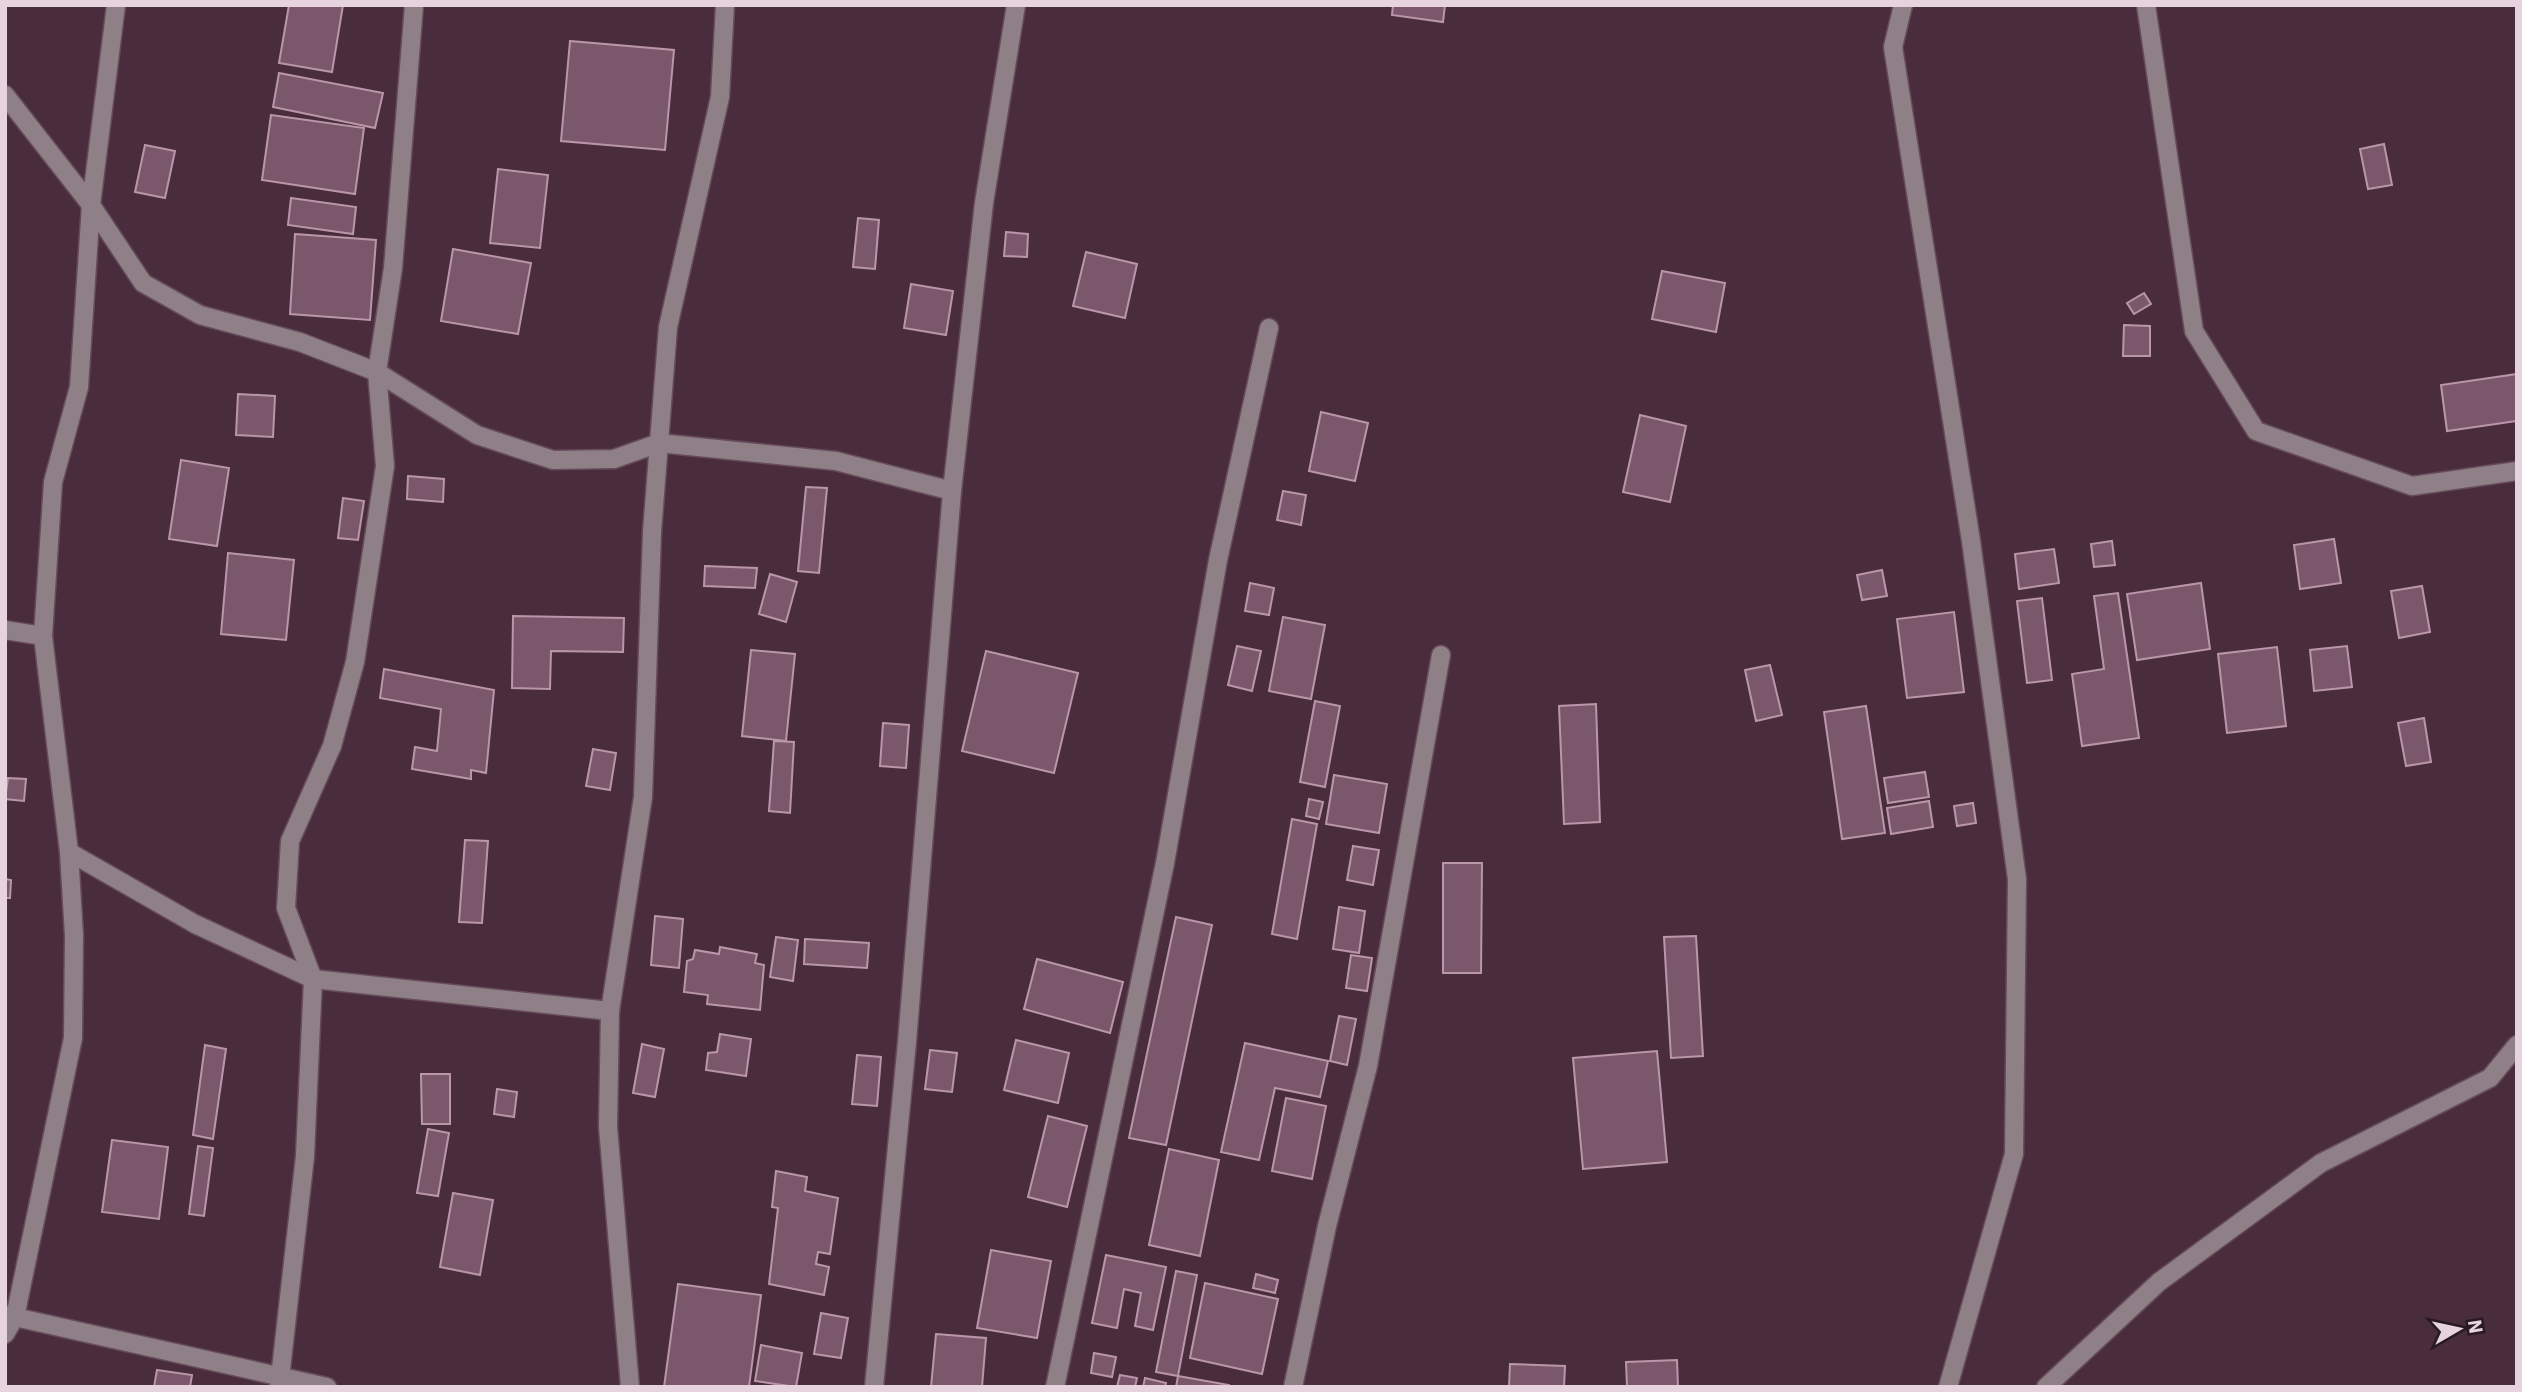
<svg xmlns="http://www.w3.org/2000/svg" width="2522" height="1392" viewBox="0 0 2522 1392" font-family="'IBM Plex Sans',sans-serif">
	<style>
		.building { fill: #7a576a; stroke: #ba96a9; stroke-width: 2 }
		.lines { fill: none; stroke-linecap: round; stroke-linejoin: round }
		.minor-casing { stroke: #664b5a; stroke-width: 21 }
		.minor { stroke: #8f7f87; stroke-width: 18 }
	</style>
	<rect width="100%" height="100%" fill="#4a2d3d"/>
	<g class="building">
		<polygon points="289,5 343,5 332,72 279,63"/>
		<polygon points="1393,5 1445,5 1443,22 1392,15"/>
		<polygon points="570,41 674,50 665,150 561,141"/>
		<polygon points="279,73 383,93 375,128 273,107"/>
		<polygon points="271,115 364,128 355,194 262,180"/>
		<polygon points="2384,144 2392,185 2368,189 2360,149"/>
		<polygon points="145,145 175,151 165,198 135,192"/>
		<polygon points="498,169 548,175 540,248 490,243"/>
		<polygon points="291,198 356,207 353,234 288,225"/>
		<polygon points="858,218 879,220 875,269 853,267"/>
		<polygon points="1006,232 1028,234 1027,257 1004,256"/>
		<polygon points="295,234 376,240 370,320 290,314"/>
		<polygon points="453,249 531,263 518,334 441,321"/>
		<polygon points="1086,252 1137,264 1125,318 1073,306"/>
		<polygon points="1662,271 1725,283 1716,332 1652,319"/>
		<polygon points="911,284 953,291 946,335 904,328"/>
		<polygon points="2144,293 2151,304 2134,314 2127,303"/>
		<polygon points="2124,325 2150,326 2150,356 2123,356"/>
		<polygon points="2517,374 2517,421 2447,431 2441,385"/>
		<polygon points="238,394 275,396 273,437 236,435"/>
		<polygon points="1321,412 1368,423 1355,481 1309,471"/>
		<polygon points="1640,415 1686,426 1670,502 1623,492"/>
		<polygon points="181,460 229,468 217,546 169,539"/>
		<polygon points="408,476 444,479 443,502 407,499"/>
		<polygon points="806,487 827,488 819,573 798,571"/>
		<polygon points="1283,491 1306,495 1301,525 1277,520"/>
		<polygon points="343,498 364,501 358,540 338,538"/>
		<polygon points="2334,539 2341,583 2300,589 2294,545"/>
		<polygon points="2112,541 2115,565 2094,567 2091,544"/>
		<polygon points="2054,549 2059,583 2019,589 2015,554"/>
		<polygon points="228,553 294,560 286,640 221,634"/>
		<polygon points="705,566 757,568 755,588 704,586"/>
		<polygon points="1882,570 1887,596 1862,600 1857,575"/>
		<polygon points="770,574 797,582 786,622 759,614"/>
		<polygon points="1250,583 1274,588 1269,615 1245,611"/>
		<polygon points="2201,583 2210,649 2137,660 2127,594"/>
		<polygon points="2422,586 2430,632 2399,638 2391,591"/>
		<polygon points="2118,593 2139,738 2082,746 2072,674 2104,669 2094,596"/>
		<polygon points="2042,598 2052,680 2027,683 2017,601"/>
		<polygon points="1954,612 1964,692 1907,698 1897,619"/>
		<polygon points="513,616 624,618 623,652 551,651 550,689 512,688"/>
		<polygon points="1283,617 1325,625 1311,699 1269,691"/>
		<polygon points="1237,646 1261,651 1252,691 1228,685"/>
		<polygon points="2347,646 2352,687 2314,691 2310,650"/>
		<polygon points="2277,647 2286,726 2227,733 2218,654"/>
		<polygon points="751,650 795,654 786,741 742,736"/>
		<polygon points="986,651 1078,673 1054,773 962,751"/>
		<polygon points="1770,665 1782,715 1756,721 1745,670"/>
		<polygon points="384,669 494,690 486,773 471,770 471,779 412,769 415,747 437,751 441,709 380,698"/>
		<polygon points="1315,701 1340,706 1325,787 1300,782"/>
		<polygon points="1596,704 1600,822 1564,824 1559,706"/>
		<polygon points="1866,706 1885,833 1842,839 1824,712"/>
		<polygon points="2424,718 2431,762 2406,766 2398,723"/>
		<polygon points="883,723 909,725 906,768 880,766"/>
		<polygon points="774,741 794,742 790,813 769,811"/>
		<polygon points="593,749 616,753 610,790 586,786"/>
		<polygon points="1925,772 1929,797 1888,803 1884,778"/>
		<polygon points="1334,775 1387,784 1379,833 1326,824"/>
		<polygon points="8,778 26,779 24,801 5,799"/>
		<polygon points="1309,799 1323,802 1319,819 1306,816"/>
		<polygon points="1929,801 1933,827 1891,834 1887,808"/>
		<polygon points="1973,803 1976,823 1957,826 1954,806"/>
		<polygon points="1292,819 1317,824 1297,939 1272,934"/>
		<polygon points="465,840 488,841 482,923 459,922"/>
		<polygon points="1353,846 1379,850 1373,885 1347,880"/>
		<polygon points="1443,863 1482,863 1481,973 1443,973"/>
		<polygon points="5,879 11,880 10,898 5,898"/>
		<polygon points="1339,907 1365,911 1359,953 1333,949"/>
		<polygon points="655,916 683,919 679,968 651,965"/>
		<polygon points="1176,917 1212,925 1166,1145 1129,1138"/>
		<polygon points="1696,936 1703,1056 1671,1058 1664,937"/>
		<polygon points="776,937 798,940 793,981 770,977"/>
		<polygon points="805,939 869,943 867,968 804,964"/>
		<polygon points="720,947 757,954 755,963 764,965 760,1010 707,1004 708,995 684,992 687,961 693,959 695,950 719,954"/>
		<polygon points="1351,955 1372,958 1367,991 1346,988"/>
		<polygon points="1037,959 1123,982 1110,1033 1024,1009"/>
		<polygon points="1339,1016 1356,1019 1347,1065 1330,1061"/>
		<polygon points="720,1034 751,1039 746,1076 706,1070 708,1053 717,1052"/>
		<polygon points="1016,1040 1069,1053 1058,1103 1004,1090"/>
		<polygon points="1245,1043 1328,1061 1320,1097 1275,1088 1259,1160 1221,1152"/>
		<polygon points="642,1044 664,1049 655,1097 633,1093"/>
		<polygon points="205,1045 226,1049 213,1139 193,1135"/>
		<polygon points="930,1050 957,1053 952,1092 925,1089"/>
		<polygon points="1657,1051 1667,1162 1583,1169 1573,1058"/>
		<polygon points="857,1055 881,1057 877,1106 852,1104"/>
		<polygon points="421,1074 450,1074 450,1124 422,1124"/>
		<polygon points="497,1089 517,1092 514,1117 494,1114"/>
		<polygon points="1286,1098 1326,1106 1312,1179 1272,1171"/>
		<polygon points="1048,1116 1087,1126 1067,1207 1028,1197"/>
		<polygon points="428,1129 449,1133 438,1196 417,1193"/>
		<polygon points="112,1140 168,1147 159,1219 102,1212"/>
		<polygon points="198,1146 213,1148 204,1216 189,1214"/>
		<polygon points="1169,1149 1219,1160 1200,1256 1149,1245"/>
		<polygon points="776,1171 807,1177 805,1191 838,1198 830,1254 818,1252 816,1264 829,1267 824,1295 769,1284 778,1208 772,1207"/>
		<polygon points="453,1193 493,1200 480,1275 440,1267"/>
		<polygon points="991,1250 1051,1261 1037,1338 977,1328"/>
		<polygon points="1106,1255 1166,1267 1153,1330 1135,1326 1141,1293 1124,1289 1117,1328 1092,1323"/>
		<polygon points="1176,1271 1197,1275 1178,1376 1156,1372"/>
		<polygon points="1256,1274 1278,1280 1275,1293 1253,1288"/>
		<polygon points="1205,1283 1278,1299 1262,1374 1190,1358"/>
		<polygon points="678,1284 761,1295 749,1387 664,1387"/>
		<polygon points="821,1313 848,1318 841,1358 814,1354"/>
		<polygon points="936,1334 986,1338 982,1387 931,1387"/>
		<polygon points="761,1345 802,1353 796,1387 755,1381"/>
		<polygon points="1094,1353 1116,1357 1112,1377 1091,1373"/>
		<polygon points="1677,1360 1678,1387 1627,1387 1626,1362"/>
		<polygon points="1510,1364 1565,1366 1564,1387 1509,1387"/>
		<polygon points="157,1370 192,1375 190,1387 154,1387"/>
		<polygon points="1120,1375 1137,1378 1135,1387 1117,1387"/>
		<polygon points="1178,1376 1229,1385 1229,1387 1176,1387"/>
		<polygon points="1145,1378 1166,1383 1165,1387 1143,1387"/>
	</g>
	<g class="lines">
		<defs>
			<g id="minor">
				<polyline points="1903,5 1893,47 1971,541 2017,879 2014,1154 1948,1387"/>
				<polyline points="2146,5 2194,331 2256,431 2412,486 2517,471"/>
				<polyline points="5,95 91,205 143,283 200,315 300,342 377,372 477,435 553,460 614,459 659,443 836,461 952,491"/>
				<polyline points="5,630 43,636"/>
				<polyline points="69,852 195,924 313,979 610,1011"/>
				<polyline points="6,1315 327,1387"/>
				<polyline points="5,1334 15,1317 73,1038 74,936 69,852 43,636 53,482 79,387 91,205 116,5"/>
				<polyline points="279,1387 305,1156 313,979 286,908 290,841 332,746 355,662 385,466 377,372 393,268 414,5"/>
				<polyline points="630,1387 608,1127 610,1011 643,797 652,532 668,327 720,97 725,5"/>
				<polyline points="874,1387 907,1042 952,491 984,203 1016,5"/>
				<polyline points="1055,1387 1165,863 1218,560 1269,328"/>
				<polyline points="1293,1387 1327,1226 1368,1066 1441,655"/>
				<polyline points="2046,1387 2159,1282 2321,1163 2490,1078 2517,1045"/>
			</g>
		</defs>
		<use href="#minor" class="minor-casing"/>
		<use href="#minor" class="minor"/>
	</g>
	<rect width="2522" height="1392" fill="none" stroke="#e6d3dd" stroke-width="14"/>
	<g transform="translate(2459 1329) rotate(81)" stroke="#271a21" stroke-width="5" paint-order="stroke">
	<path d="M0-5L12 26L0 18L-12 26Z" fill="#e6d3dd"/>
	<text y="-10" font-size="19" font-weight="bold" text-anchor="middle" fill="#e6d3dd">N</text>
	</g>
</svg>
